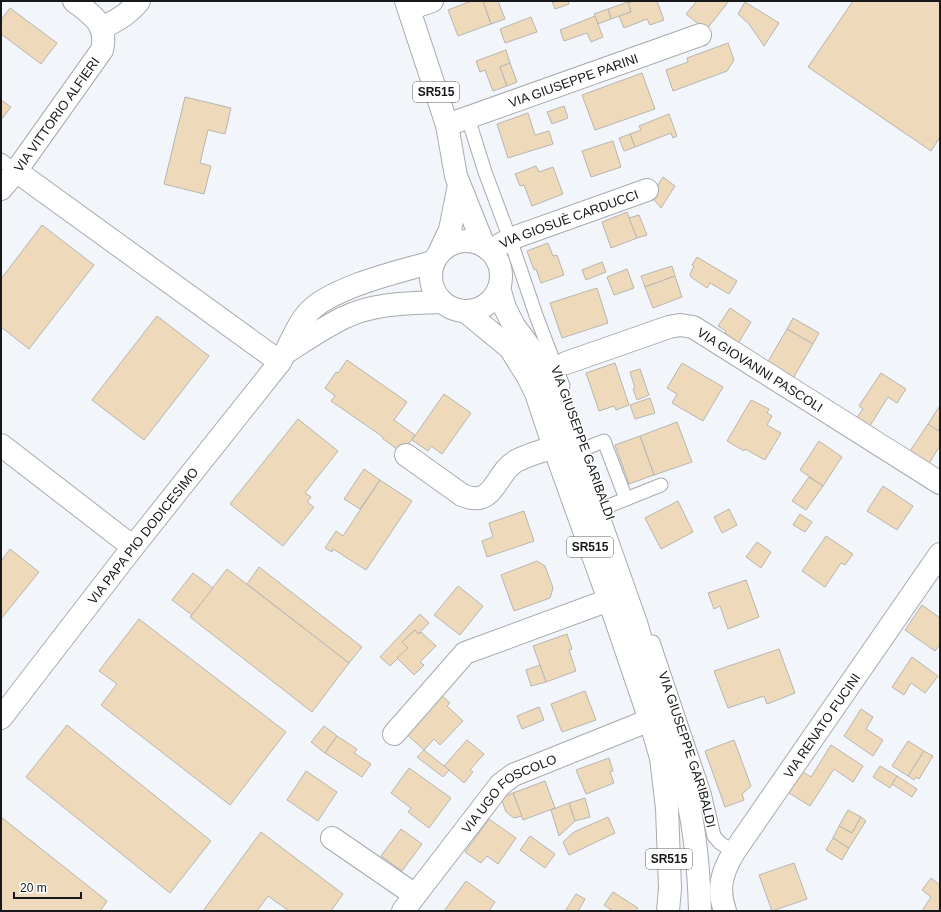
<svg xmlns="http://www.w3.org/2000/svg" width="941" height="912" viewBox="0 0 941 912" font-family="Arial,sans-serif">
	<style>
		.building { fill: #eedabb; stroke: #b8b5b0 }
		.lines { fill: none; stroke-linecap: round; stroke-linejoin: round }
		.service-casing { stroke: #a7aaae; stroke-width: 15 }
		.minor-casing { stroke: #a7aaae; stroke-width: 24 }
		.tertiary-casing { stroke: #a7aaae; stroke-width: 24 }
		.primary-casing { stroke: #a7aaae; stroke-width: 24 }
		.service { stroke: #fff; stroke-width: 13 }
		.minor { stroke: #fff; stroke-width: 22 }
		.tertiary { stroke: #fff; stroke-width: 22 }
		.primary { stroke: #fff; stroke-width: 22 }
		.labels { text-anchor: middle; dominant-baseline: central; stroke-width: 3; stroke-linejoin: round; paint-order: stroke }
		.shield { fill: #fff; stroke: #5d5d5f; stroke-width: 1 }
		.shield-label { font-size: 12px; font-weight: bold; fill: #17181a }
		.street-label { font-size: 13px; fill: #17181a; stroke: #fff }
	</style>
	<rect width="100%" height="100%" fill="#f2f5fa"/>
	<g class="building">
		<polygon points="471,1 483,1 491,24 458,36 448,10"/>
		<polygon points="483,1 498,1 505,19 491,24"/>
		<polygon points="552,1 568,1 569,4 555,9"/>
		<polygon points="633,1 657,1 664,20 650,25 647,19 624,28 619,16 631,12 628,3"/>
		<polygon points="697,1 729,1 706,30 686,14"/>
		<polygon points="853,1 940,1 940,137 931,151 808,67"/>
		<polygon points="628,2 631,12 611,19 608,9"/>
		<polygon points="745,2 779,23 764,46 749,24 738,14"/>
		<polygon points="10,8 57,43 41,64 1,34 1,20"/>
		<polygon points="608,9 611,19 598,24 594,14"/>
		<polygon points="595,16 603,37 591,42 587,33 564,41 560,30"/>
		<polygon points="531,17 537,32 505,43 500,29"/>
		<polygon points="728,43 734,60 727,71 673,91 666,70 688,62 687,58"/>
		<polygon points="506,50 510,63 500,67 507,86 493,91 485,70 480,72 476,61"/>
		<polygon points="510,63 517,82 507,86 500,67"/>
		<polygon points="642,73 655,109 595,130 582,95"/>
		<polygon points="185,97 231,108 225,134 208,130 200,163 211,166 204,194 164,184"/>
		<polygon points="1,100 11,107 1,120"/>
		<polygon points="564,106 568,118 552,124 547,112"/>
		<polygon points="528,113 535,135 549,131 553,144 508,158 497,124"/>
		<polygon points="669,114 677,136 673,138 671,133 635,147 630,134 641,130 639,126"/>
		<polygon points="630,134 635,147 624,151 619,138"/>
		<polygon points="613,141 621,167 591,177 582,151"/>
		<polygon points="536,166 539,172 553,167 563,194 532,206 524,185 520,186 515,174"/>
		<polygon points="663,177 675,186 661,208 651,196"/>
		<polygon points="627,212 637,238 611,248 602,222"/>
		<polygon points="639,215 647,235 637,238 629,218"/>
		<polygon points="42,225 94,265 29,349 1,327 1,279"/>
		<polygon points="548,243 553,256 557,255 564,275 541,283 536,269 534,270 527,251"/>
		<polygon points="697,257 737,281 729,294 710,283 707,288 691,277 690,274 694,266 692,265"/>
		<polygon points="602,262 606,272 586,280 582,270"/>
		<polygon points="672,266 675,276 645,287 641,276"/>
		<polygon points="627,269 634,288 614,295 607,277"/>
		<polygon points="675,276 682,297 653,308 645,287"/>
		<polygon points="597,288 608,323 562,338 550,303"/>
		<polygon points="730,308 751,322 736,347 723,338 726,331 718,326"/>
		<polygon points="157,316 209,356 144,440 92,400"/>
		<polygon points="793,318 819,333 813,344 787,329"/>
		<polygon points="787,329 813,344 792,380 766,365"/>
		<polygon points="347,360 407,402 394,420 415,435 402,453 382,438 383,437 331,401 335,396 325,388 336,372 338,373"/>
		<polygon points="615,363 629,405 616,410 614,406 599,411 586,373"/>
		<polygon points="682,363 723,387 703,421 672,403 677,394 667,388"/>
		<polygon points="640,369 649,395 637,400 633,389 635,388 630,372"/>
		<polygon points="881,373 906,389 897,403 888,397 868,429 855,420 863,409 859,406"/>
		<polygon points="444,394 471,413 442,454 431,446 428,451 412,440"/>
		<polygon points="650,398 655,413 635,419 630,405"/>
		<polygon points="751,400 769,409 767,413 772,416 767,425 781,433 765,460 745,449 744,451 727,441"/>
		<polygon points="939,407 940,408 939,432 928,424"/>
		<polygon points="298,419 338,451 305,493 311,497 307,502 314,507 283,546 230,504"/>
		<polygon points="677,422 692,462 654,475 640,436"/>
		<polygon points="928,424 940,432 940,448 939,447 927,467 908,454"/>
		<polygon points="640,436 654,475 629,484 615,445"/>
		<polygon points="819,441 842,457 823,486 800,470"/>
		<polygon points="364,469 380,480 360,509 344,499"/>
		<polygon points="809,477 823,486 806,510 792,501"/>
		<polygon points="380,480 412,501 366,570 333,549 332,552 325,548 336,531 343,536"/>
		<polygon points="883,486 913,506 897,530 867,511"/>
		<polygon points="678,501 693,532 661,549 645,518"/>
		<polygon points="729,509 737,525 722,533 714,517"/>
		<polygon points="524,511 534,541 487,557 482,541 493,537 489,523"/>
		<polygon points="800,514 812,522 805,532 793,525"/>
		<polygon points="826,536 853,554 845,565 841,563 825,587 802,571"/>
		<polygon points="757,542 771,552 761,568 746,557"/>
		<polygon points="10,549 39,572 1,619 1,561"/>
		<polygon points="537,561 545,566 553,588 550,598 514,611 501,575"/>
		<polygon points="259,567 362,647 349,663 247,584"/>
		<polygon points="227,569 349,663 312,712 190,617"/>
		<polygon points="193,573 213,588 192,615 172,600"/>
		<polygon points="746,580 759,617 728,629 720,606 714,609 708,593"/>
		<polygon points="458,586 483,606 460,635 434,615"/>
		<polygon points="922,605 940,618 940,644 935,651 905,630"/>
		<polygon points="420,614 429,623 418,634 415,630 402,642 408,648 390,666 380,657"/>
		<polygon points="139,619 286,732 230,805 101,705 117,684 99,671"/>
		<polygon points="415,630 418,634 421,632 436,646 420,662 424,665 414,675 397,658 408,648 402,642"/>
		<polygon points="567,634 572,649 569,650 576,671 546,682 533,646"/>
		<polygon points="779,649 795,693 767,704 764,696 728,708 714,671"/>
		<polygon points="912,657 938,676 925,693 911,683 904,695 892,687"/>
		<polygon points="540,665 546,682 531,686 526,670"/>
		<polygon points="585,691 596,720 562,732 551,704"/>
		<polygon points="439,693 450,703 447,706 463,721 440,745 434,739 424,750 403,731"/>
		<polygon points="539,707 544,720 522,729 517,716"/>
		<polygon points="861,709 873,717 866,729 883,740 873,756 844,736"/>
		<polygon points="67,725 211,841 170,893 26,777"/>
		<polygon points="324,726 337,736 325,753 311,742"/>
		<polygon points="337,736 357,749 354,753 371,764 362,777 325,753"/>
		<polygon points="467,740 484,754 470,770 473,772 464,783 444,766"/>
		<polygon points="734,740 751,786 742,794 744,800 725,807 705,751"/>
		<polygon points="908,741 924,751 908,776 892,766"/>
		<polygon points="831,745 863,766 853,782 834,769 810,806 786,791 800,770 811,777"/>
		<polygon points="424,750 449,770 443,777 417,757"/>
		<polygon points="924,751 933,756 919,779 916,777 914,780 908,776"/>
		<polygon points="609,758 613,771 610,772 614,783 586,794 576,770"/>
		<polygon points="880,766 897,776 890,788 873,777"/>
		<polygon points="409,768 451,798 429,828 408,812 411,808 391,793"/>
		<polygon points="306,771 337,792 318,821 287,800"/>
		<polygon points="897,776 917,789 912,797 892,784"/>
		<polygon points="545,781 555,808 523,820 513,793"/>
		<polygon points="513,793 522,816 514,818 506,812 501,798"/>
		<polygon points="585,798 590,817 575,821 569,803"/>
		<polygon points="569,803 575,821 559,836 551,810"/>
		<polygon points="848,810 861,817 852,833 839,826"/>
		<polygon points="1,817 107,901 100,911 1,911"/>
		<polygon points="608,817 615,833 569,855 563,842 574,832"/>
		<polygon points="861,817 866,821 849,848 833,838 839,826 852,833"/>
		<polygon points="489,819 516,838 498,864 487,856 481,863 465,852"/>
		<polygon points="401,829 422,844 402,871 381,856"/>
		<polygon points="261,832 343,894 331,911 289,911 268,896 257,911 203,911"/>
		<polygon points="530,836 555,854 545,868 520,850"/>
		<polygon points="833,838 849,848 842,860 826,850"/>
		<polygon points="794,863 807,899 772,911 759,875"/>
		<polygon points="931,878 940,885 940,911 922,911 931,897 922,890"/>
		<polygon points="466,881 495,902 489,911 444,911"/>
		<polygon points="613,892 638,908 636,911 613,911 604,905"/>
		<polygon points="576,894 585,899 578,911 568,911 566,910"/>
	</g>
	<g class="lines">
		<defs>
			<g id="service">
				<polyline points="468,118 485,172 510,239 537,318 563,386"/>
				<polyline points="1,160 16,171"/>
				<polyline points="576,452 604,441 626,499"/>
				<polyline points="596,511 661,485"/>
				<path id="s1" d="M653 642 704 793 714 836 720 843 734 852"/>
			</g>
			<g id="minor">
				<polyline points="409,9 432,1"/>
				<path d="M101 28C115 22 129 14 139 1"/>
				<path id="s2" d="M447 125 700 35"/>
				<polyline points="16,171 280,362"/>
				<path id="s3" d="M1 189 16 171 102 50C108 24 92 15 74 1"/>
				<path id="s4" d="M492 251 501 244 510 239 647 190"/>
				<path d="M285 353C304 341 323 328 343 318 374 303 408 303 442 302"/>
				<path id="s5" d="M566 363 669 327 680 325 693 327 940 483"/>
				<polyline points="1,445 133,547"/>
				<path d="M406 455 462 495C495 509 494 474 516 461 527 455 542 451 554 447"/>
				<path id="s6" d="M1 718 133 547 280 362C290 346 295 328 307 314 328 288 400 271 433 262"/>
				<polyline points="394,734 465,653 609,600"/>
				<polyline points="332,838 415,895"/>
				<path id="s7" d="M403 911 500 785 513 775 650 720"/>
			</g>
			<g id="tertiary">
				<path id="s8" d="M725 911C717 888 722 872 734 852L940 554"/>
			</g>
			<g id="primary">
				<polyline points="406,1 447,125 456,176 484,246"/>
				<circle cx="466" cy="276" r="35"/>
				<polyline points="440,251 450,230 459,185"/>
				<path d="M499 288 505 308 514 326 543 365 552 385 574 443 585 479 636 623 686 791C695 830 699 871 700 911"/>
				<polyline points="465,311 510,348 528,377 536,393 554,447 609,600 650,720 661,758 667,808 670,888 668,911"/>
			</g>
		</defs>
		<use href="#service" class="service-casing"/>
		<use href="#minor" class="minor-casing"/>
		<use href="#tertiary" class="tertiary-casing"/>
		<use href="#primary" class="primary-casing"/>
		<use href="#service" class="service"/>
		<use href="#minor" class="minor"/>
		<use href="#tertiary" class="tertiary"/>
		<use href="#primary" class="primary"/>
	</g>
	<g class="labels">
		<g class="shield">
			<rect x="413" y="82" width="46" height="20" rx="3"/>
			<rect x="567" y="537" width="46" height="20" rx="3"/>
			<rect x="646" y="849" width="46" height="20" rx="3"/>
		</g>
		<g class="shield-label">
			<text x="436" y="92">SR515</text>
			<text x="590" y="547">SR515</text>
			<text x="669" y="859">SR515</text>
		</g>
		<g class="street-label">
			<text stroke="none"><textPath href="#s2" startOffset="134">VIA GIUSEPPE PARINI</textPath></text>
			<text stroke="none"><textPath href="#s3" startOffset="93">VIA VITTORIO ALFIERI</textPath></text>
			<text stroke="none"><textPath href="#s4" startOffset="84">VIA GIOSUÈ CARDUCCI</textPath></text>
			<text stroke="none"><textPath href="#s5" startOffset="213">VIA GIOVANNI PASCOLI</textPath></text>
			<text transform="translate(583 443) rotate(70)">VIA GIUSEPPE GARIBALDI</text>
			<text stroke="none"><textPath href="#s6" startOffset="231">VIA PAPA PIO DODICESIMO</textPath></text>
			<text stroke="none"><textPath href="#s8" startOffset="216">VIA RENATO FUCINI</textPath></text>
			<text stroke="none"><textPath href="#s1" startOffset="113">VIA GIUSEPPE GARIBALDI</textPath></text>
			<text stroke="none"><textPath href="#s7" startOffset="161">VIA UGO FOSCOLO</textPath></text>
		</g>
	</g>
	<rect width="941" height="912" fill="none" stroke="#17181a" stroke-width="4"/>
	<path d="M14 892v6h67v-6" fill="none" stroke="#17181a" stroke-width="2"/>
	<text x="20" y="892" font-size="12" fill="#17181a" stroke="#ffffff" stroke-width="3" paint-order="stroke">20 m</text>
</svg>
